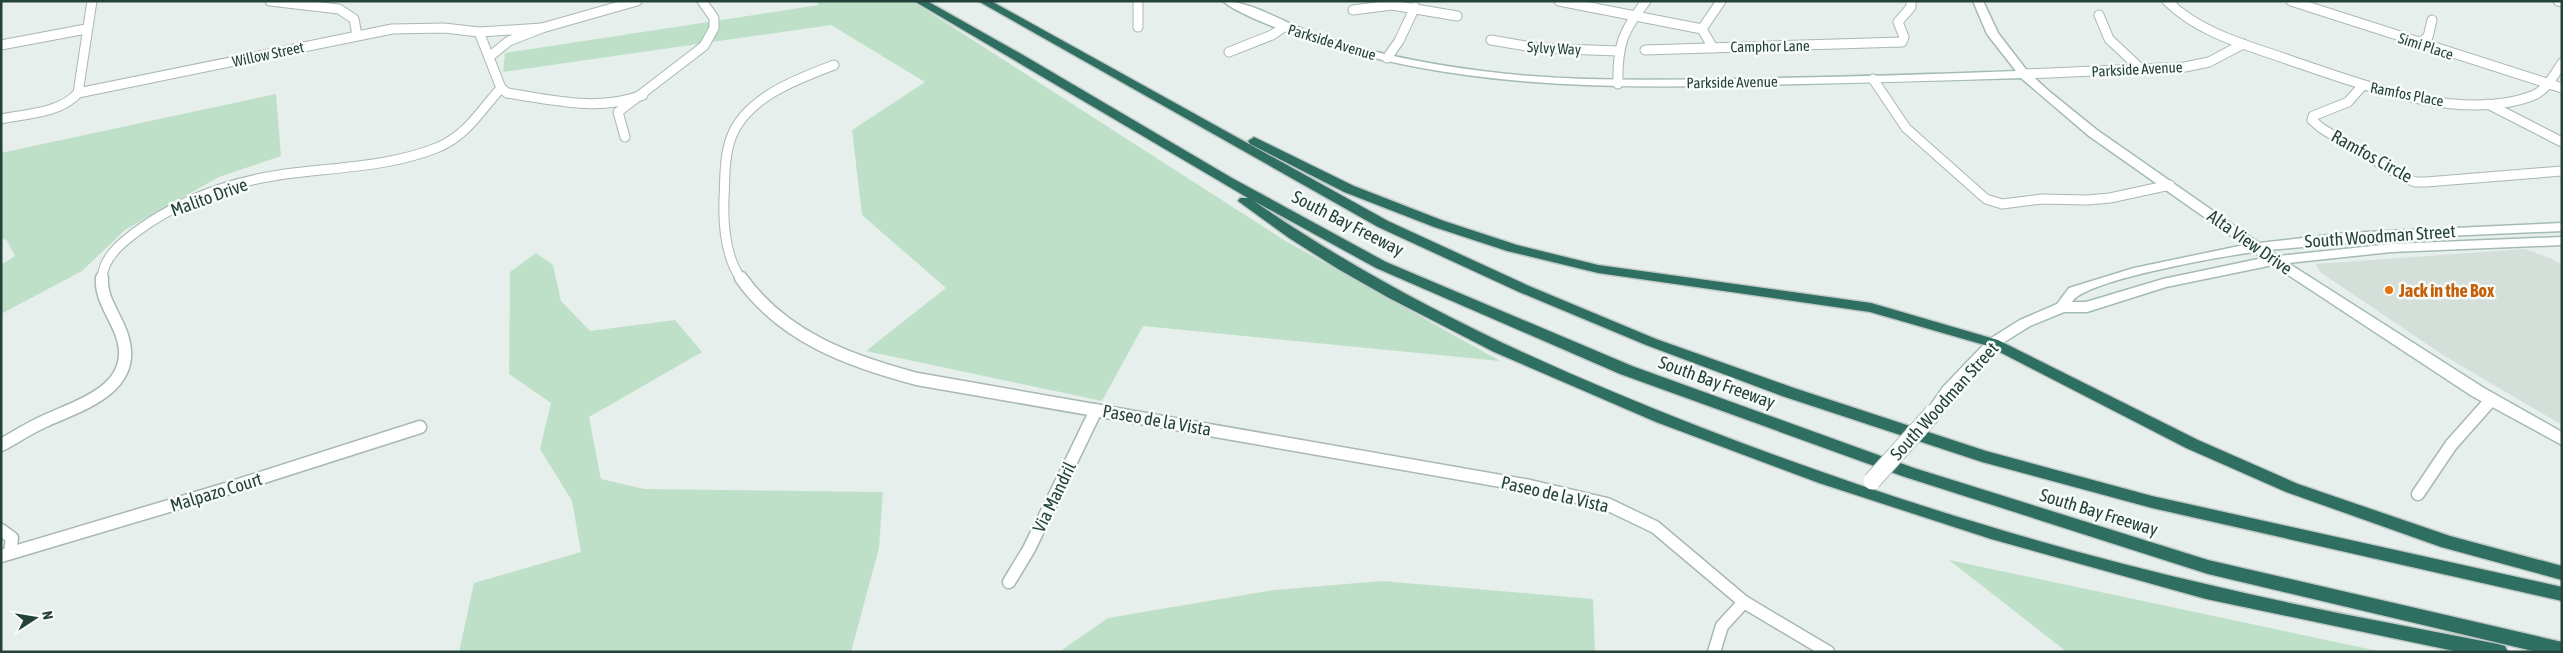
<svg xmlns="http://www.w3.org/2000/svg" width="2563" height="653" viewBox="0 0 2563 653" font-family="'Asap Condensed',sans-serif">
	<style>
		.built { fill: #d4dfda }
		.green { fill: #bfe0c8 }
		.lines { fill: none; stroke-linecap: round; stroke-linejoin: round }
		.street-far1-casing { stroke: #a8b8b2; stroke-width: 11 }
		.street-casing { stroke: #a8b8b2; stroke-width: 15 }
		.secondary-casing { stroke: #a4bbb3; stroke-width: 3 }
		.highway-casing { stroke: #c2cac8; stroke-width: 3 }
		.street-far1 { stroke: #fff; stroke-width: 9 }
		.street { stroke: #fff; stroke-width: 12 }
		.secondary { fill: #fff; fill-rule: evenodd }
		.highway { fill: #2f6f62; fill-rule: evenodd }
		.secondary-bridge-casing { stroke: #a4bbb3; stroke-width: 19; stroke-linecap: butt }
		.secondary-bridge { stroke: #fff; stroke-width: 17 }
		.food-dot { fill: #e8710a; stroke: #f7fbf9; stroke-width: 2 }
		.labels { text-anchor: middle; dominant-baseline: central; stroke-width: 5; stroke-linejoin: round; paint-order: stroke }
		.far-street-label { font-size: 15px; fill: #24423a; stroke: #f7fbf9 }
		.street-label { font-size: 18px; fill: #24423a; stroke: #f7fbf9 }
		.food-label { font-size: 18px; font-weight: bold; fill: #c56008; stroke: #f7fbf9; text-anchor: start }
	</style>
	<rect width="100%" height="100%" fill="#e6efeb"/>
	<polygon class="built" points="2525,249 2552,259 2562,265 2562,425 2443,355 2320,272 2316,264"/>
	<g class="green">
		<polygon points="816,1 912,1 1284,240 1500,361 1143,326 1102,401 866,351 946,288 862,215 852,130 925,82 831,25 503,72 505,53 819,5"/>
		<polygon points="276,94 281,156 219,177 125,230 82,271 1,314 1,265 15,256 6,239 1,240 1,153"/>
		<polygon points="536,253 553,265 561,301 590,331 675,320 702,352 589,417 601,479 644,489 883,492 879,548 851,652 459,652 474,583 581,552 572,501 540,449 551,403 509,374 510,272"/>
		<polygon points="1949,560 2383,652 2067,652"/>
		<polygon points="1382,581 1593,599 1595,652 1059,652 1108,618 1274,590"/>
	</g>
	<g class="lines">
		<defs>
			<g id="street-far1">
				<polyline points="270,1 339,9 354,19 357,35"/>
				<polyline points="1138,1 1138,27"/>
				<polyline points="1559,1 1702,29"/>
				<path d="M2167 1C2202 35 2248 45 2292 61 2361 84 2460 123 2532 96 2546 91 2554 75 2562 63"/>
				<polyline points="2291,1 2562,88"/>
				<polyline points="2558,1 2562,2"/>
				<polyline points="1353,10 1392,5 1457,16"/>
				<polyline points="2099,15 2109,39 2142,70"/>
				<polyline points="542,28 637,1"/>
				<path d="M479 32 501 88 507 93C553 100 598 112 643 95"/>
				<polyline points="1491,40 1538,48 1617,51"/>
				<polyline points="2418,44 2428,37 2432,20"/>
				<polyline points="1,45 86,29"/>
				<polyline points="1713,48 1702,29 1721,1"/>
				<polyline points="1645,50 1902,42 1904,37 1898,22 1911,7 1911,1"/>
				<polyline points="1229,52 1272,35 1284,27"/>
				<polyline points="1387,58 1399,41 1415,7"/>
				<polyline points="2024,74 2185,67 2209,62 2243,44"/>
				<polyline points="1873,79 1906,128 1986,199 2002,204 2042,199 2087,200 2110,198 2170,185"/>
				<path d="M1618 84C1617 45 1623 31 1646 1"/>
				<polyline points="2363,85 2348,102 2313,116 2312,120 2321,128 2401,176 2415,182 2426,182 2562,171"/>
				<polyline points="78,93 92,1"/>
				<polyline points="2488,104 2562,142"/>
				<path d="M1 119C25 114 61 113 78 93L392 29 444 28 479 32 542 28 509 41 489 57"/>
				<polyline points="625,137 618,112 704,46 714,28 714,18 702,1"/>
				<path d="M102 279C103 258 120 244 136 232 178 201 227 183 279 175 333 167 387 168 439 147 468 134 480 111 501 88"/>
				<path d="M741 279C725 256 723 226 724 199 725 179 724 157 731 138 745 98 797 79 834 65"/>
			</g>
			<g id="street">
				<path d="M741 278C783 337 849 361 917 379L1530 486 1607 504 1655 527 1744 602 1828 652"/>
				<path d="M1 445C16 437 29 428 45 421 80 405 137 389 123 339 118 319 100 300 102 278"/>
				<polyline points="2418,494 2451,445 2491,400"/>
				<polyline points="1,530 12,538 10,553"/>
				<polyline points="1,556 226,489 420,427"/>
				<polyline points="1009,582 1029,549 1096,410"/>
				<polyline points="1714,652 1722,626 1744,602"/>
			</g>
			<path id="secondary" d="M1223 1C1252 1 1288 25 1317 35 1371 53 1426 64 1482 71 1565 82 1650 80 1733 79 1827 77 1921 75 2016 71L1987 34 1973 1H1983L1998 33 2028 72 2050 92 2097 130 2259 243 2346 233 2562 223V231L2400 238 2269 250 2278 256 2391 244 2562 237V245L2391 252 2288 263 2484 388 2562 432V445L2472 396 2273 265 2166 287 2087 312H2064L2030 326 1998 346 1955 395 1939 417H1927L1925 413 1943 387 1988 340 2020 320 2057 304 2069 288 2134 268 2244 245 2089 136 2021 78C1934 81 1847 83 1760 85 1604 89 1454 88 1304 38 1287 32 1235 13 1223 1ZM2254 252 2263 258 2163 279 2086 302H2072C2084 280 2224 256 2254 252Z"/>
			<g id="highway">
				<path d="M914 1H927L1023 55 1232 178 1386 262 1632 366 1914 468 2208 560 2562 642V652H2537L2208 574 1902 476 1620 374 1376 268 1254 201C1393 297 1543 366 1700 427 1865 491 2037 545 2210 585 2305 608 2402 625 2498 644L2505 646 2508 652H2459L2206 599 1991 539 1819 483 1656 422 1494 352 1389 298 1338 269 1289 238 1238 201 1240 198H1248Z"/>
				<polygon points="978,1 991,1 1388,221 1529,286 1656,339 1794,388 1986,451 2152,496 2562,587 2562,601 2152,508 1982,462 1782,396 1646,345 1519,292 1378,227"/>
				<polygon points="1254,137 1354,186 1444,221 1517,245 1598,265 1871,303 1998,340 2198,440 2298,484 2450,536 2562,566 2562,580 2441,547 2286,492 2186,448 1988,346 1870,312 1598,273 1507,251 1434,227 1344,192 1250,144 1248,141"/>
			</g>
		</defs>
		<use href="#street-far1" class="street-far1-casing"/>
		<use href="#street" class="street-casing"/>
		<use href="#secondary" class="secondary-casing"/>
		<use href="#highway" class="highway-casing"/>
		<use href="#street-far1" class="street-far1"/>
		<use href="#street" class="street"/>
		<use href="#secondary" class="secondary"/>
		<use href="#highway" class="highway"/>
		<defs>
			<polyline id="secondary-bridge" points="1872,481 1933,413"/>
		</defs>
		<use href="#secondary-bridge" class="secondary-bridge-casing"/>
		<use href="#secondary-bridge" class="secondary-bridge"/>
	</g>
	<circle class="food-dot" cx="2389" cy="290" r="5"/>
	<g class="labels">
		<g class="far-street-label">
			<text transform="translate(1332 42) rotate(17)">Parkside Avenue</text>
			<text transform="translate(1770 46) rotate(-1)">Camphor Lane</text>
			<text transform="translate(2426 46) rotate(18)">Simi Place</text>
			<text transform="translate(1554 48) rotate(3)">Sylvy Way</text>
			<text transform="translate(268 54) rotate(-12)">Willow Street</text>
			<text transform="translate(2137 69) rotate(-3)">Parkside Avenue</text>
			<text transform="translate(1732 82) rotate(-1)">Parkside Avenue</text>
			<text transform="translate(2407 94) rotate(11)">Ramfos Place</text>
		</g>
		<g class="street-label">
			<text transform="translate(2372 156) rotate(29)">Ramfos Circle</text>
			<text transform="translate(209 197) rotate(-20)">Malito Drive</text>
			<text transform="translate(1348 223) rotate(27)">South Bay Freeway</text>
			<text transform="translate(2380 236) rotate(-4)">South Woodman Street</text>
			<text transform="translate(2250 242) rotate(35)">Alta View Drive</text>
			<text transform="translate(1717 382) rotate(20)">South Bay Freeway</text>
			<text transform="translate(1944 401) rotate(-48)">South Woodman Street</text>
			<text transform="translate(1157 420) rotate(10)">Paseo de la Vista</text>
			<text transform="translate(216 492) rotate(-17)">Malpazo Court</text>
			<text transform="translate(1555 494) rotate(13)">Paseo de la Vista</text>
			<text transform="translate(1054 497) rotate(-64)">Via Mandril</text>
			<text transform="translate(2099 512) rotate(17)">South Bay Freeway</text>
		</g>
		<g class="food-label">
			<text x="2399" y="290">Jack in the Box</text>
		</g>
	</g>
	<rect width="2563" height="653" fill="none" stroke="#24423a" stroke-width="5"/>
	<g transform="translate(35 618) rotate(78)" stroke="#f7fbf9" stroke-width="4" paint-order="stroke">
	<path d="M0-4L9 19L0 12L-9 19Z" fill="#24423a"/>
	<text y="-8" font-size="14" font-weight="bold" text-anchor="middle" fill="#24423a">N</text>
	</g>
</svg>
